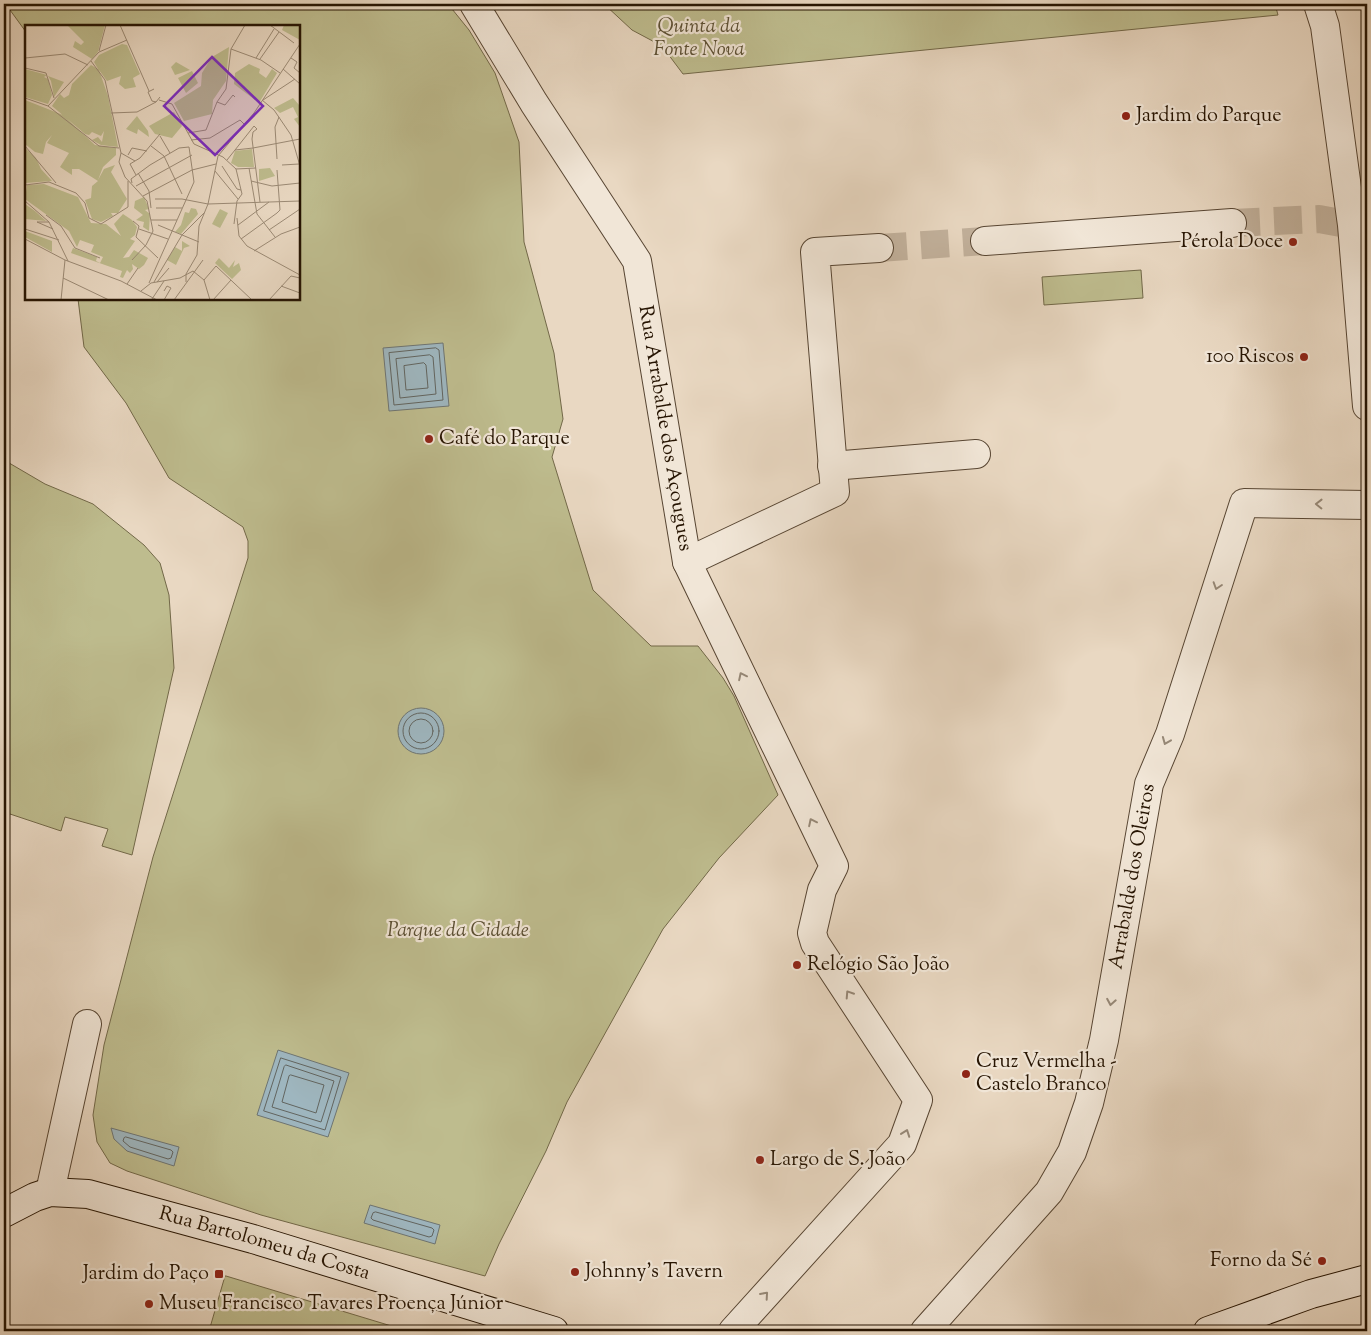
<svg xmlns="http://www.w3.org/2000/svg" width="1371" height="1335" viewBox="0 0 1371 1335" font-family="'Sorts Mill Goudy',serif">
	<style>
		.green { fill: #bebc8e; stroke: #726848 }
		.water { fill: #9eb6bf; stroke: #6e7573 }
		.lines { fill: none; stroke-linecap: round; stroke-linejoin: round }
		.shore { stroke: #626560; stroke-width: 1 }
		.street-tunnel { stroke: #c2b19c; stroke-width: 28; stroke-dasharray: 28 14; stroke-linecap: butt }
		.street-casing { stroke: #574532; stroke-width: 30 }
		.secondary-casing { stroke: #261402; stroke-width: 30 }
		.street { stroke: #f1e6d7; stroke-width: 28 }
		.secondary { stroke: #f1e6d7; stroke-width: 28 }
		.oneway { stroke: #968877 }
		.poi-dot { fill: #8f2418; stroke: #f1e6d7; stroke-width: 2 }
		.labels { text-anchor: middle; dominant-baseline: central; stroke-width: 4.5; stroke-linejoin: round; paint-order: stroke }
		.park-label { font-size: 20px; font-style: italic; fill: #5b4f33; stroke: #f1e6d7 }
		.poi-label { font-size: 20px; fill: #261402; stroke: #f1e6d7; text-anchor: start }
		.street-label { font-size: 20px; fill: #261402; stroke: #f1e6d7 }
		.inset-road { fill: none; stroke: #9b8a75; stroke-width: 1 }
		.view { fill: #7b2cbf; fill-opacity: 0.15; stroke: #7b2cbf; stroke-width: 2.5 }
		.inset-edge { fill: none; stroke: #261402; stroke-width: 2.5 }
	</style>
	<rect width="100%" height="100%" fill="#e9d8c2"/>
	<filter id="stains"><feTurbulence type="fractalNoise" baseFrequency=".004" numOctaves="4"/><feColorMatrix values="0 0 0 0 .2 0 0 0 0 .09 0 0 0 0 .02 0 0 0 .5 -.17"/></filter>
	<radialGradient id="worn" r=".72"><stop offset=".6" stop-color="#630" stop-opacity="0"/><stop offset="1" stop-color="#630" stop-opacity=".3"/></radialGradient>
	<g class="green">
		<polygon points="12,4 448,4 469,30 495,73 519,142 524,242 554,353 563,419 552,457 593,590 651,646 698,646 723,678 734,696 778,795 719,858 663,929 567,1102 546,1151 499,1244 485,1276 261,1215 127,1171 110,1163 97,1142 93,1115 104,1045 153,857 248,558 248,541 243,527 169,478 126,403 84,347 78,299 299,299 299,26 26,26 26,32 10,10"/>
		<polygon points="604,4 1275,4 1278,15 683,74 662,46 632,30"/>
		<polygon points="1141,270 1143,298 1044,305 1042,277"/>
		<polygon points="4,460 45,484 93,504 144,545 160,563 169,595 174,668 132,855 102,846 108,829 65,817 61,831 4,812"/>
		<polygon points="225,1276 226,1276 408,1331 209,1331"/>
	</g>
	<g class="water">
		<polygon points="443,343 449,406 389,411 383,348"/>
		<circle cx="421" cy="731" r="23"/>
		<polygon points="278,1050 349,1073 328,1137 257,1115"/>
		<polygon points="111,1128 179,1147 174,1166 127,1151 114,1139"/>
		<polygon points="370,1205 440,1225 435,1244 364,1223"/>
	</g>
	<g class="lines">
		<g class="shore">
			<polygon points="436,348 439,350 443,400 394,405 389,353"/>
			<polygon points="430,355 433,357 436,394 400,398 396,359"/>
			<polygon points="424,363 426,365 428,388 406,390 404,366"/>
			<circle cx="421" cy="731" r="18"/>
			<circle cx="421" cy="731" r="12"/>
			<polygon points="281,1058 341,1077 325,1130 264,1111"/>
			<polygon points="286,1065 334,1081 321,1122 272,1107 284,1067"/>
			<polygon points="291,1075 324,1085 316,1113 282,1102 289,1076"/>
			<polygon points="126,1137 171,1150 173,1152 171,1158 168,1159 130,1147 123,1141 124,1138"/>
			<polygon points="376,1212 432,1228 434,1230 432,1236 429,1237 373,1220 371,1218 373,1213"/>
		</g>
		<g class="street-tunnel">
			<polyline points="1232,223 1319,219 1352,225"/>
			<polyline points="879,248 985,241"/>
		</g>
		<defs>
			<g id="street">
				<path id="s1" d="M474 4 534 103 637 261 687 562 834 866 822 890 812 933 815 943 918 1100 902 1144 733 1331"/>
				<polyline points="1318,4 1325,26 1352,225 1367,406"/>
				<polyline points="985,241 1232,223"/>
				<polyline points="832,466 976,454"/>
				<polyline points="687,562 835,492 815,252 879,248"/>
				<polyline points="50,1192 87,1024"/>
				<path id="s2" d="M925 1331 1049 1192 1072 1152 1089 1103 1104 1040 1149 784 1170 734 1244 503 1367 505"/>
			</g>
			<g id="secondary">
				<path id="s3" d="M4 1213 35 1197 50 1192 88 1194 253 1239 554 1331"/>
				<polyline points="1208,1331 1311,1294 1367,1279"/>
			</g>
		</defs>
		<use href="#street" class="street-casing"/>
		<use href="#secondary" class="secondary-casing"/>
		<use href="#street" class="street"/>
		<use href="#secondary" class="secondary"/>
	</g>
	<defs><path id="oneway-chevron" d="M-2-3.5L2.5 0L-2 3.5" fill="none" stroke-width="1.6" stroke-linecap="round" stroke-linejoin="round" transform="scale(1.25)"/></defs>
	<g class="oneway">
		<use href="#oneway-chevron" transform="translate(1319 504) rotate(-179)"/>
		<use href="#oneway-chevron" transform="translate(1217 586) rotate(108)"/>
		<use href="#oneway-chevron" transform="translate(742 676) rotate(-116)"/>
		<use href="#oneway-chevron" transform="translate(1166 741) rotate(112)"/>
		<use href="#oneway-chevron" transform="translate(812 822) rotate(-116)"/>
		<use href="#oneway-chevron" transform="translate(849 994) rotate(-123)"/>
		<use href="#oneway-chevron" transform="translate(1111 1002) rotate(100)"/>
		<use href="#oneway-chevron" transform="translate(906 1133) rotate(-70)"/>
		<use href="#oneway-chevron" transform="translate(765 1295) rotate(-49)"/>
	</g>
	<g class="poi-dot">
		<circle cx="1126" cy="116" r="5"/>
		<circle cx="1293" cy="242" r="5"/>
		<circle cx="1304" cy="357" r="5"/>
		<circle cx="429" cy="439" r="5"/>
		<circle cx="797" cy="965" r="5"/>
		<circle cx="966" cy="1074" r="5"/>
		<circle cx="760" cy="1160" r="5"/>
		<circle cx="1322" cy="1261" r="5"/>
		<circle cx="575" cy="1272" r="5"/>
		<rect x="214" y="1269" width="10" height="10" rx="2.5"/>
		<circle cx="149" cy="1304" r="5"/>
	</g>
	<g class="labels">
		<g class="park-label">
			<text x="699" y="27">Quinta da<tspan x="699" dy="23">Fonte Nova</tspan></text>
			<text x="458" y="931">Parque da Cidade</text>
		</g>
		<g class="poi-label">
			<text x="1136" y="116">Jardim do Parque</text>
			<text x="1283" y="242" text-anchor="end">Pérola Doce</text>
			<text x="1294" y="357" text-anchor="end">100 Riscos</text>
			<text x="439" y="439">Café do Parque</text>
			<text x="807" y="965">Relógio São João</text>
			<text x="976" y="1062">Cruz Vermelha -<tspan x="976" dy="23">Castelo Branco</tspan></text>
			<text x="770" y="1160">Largo de S. João</text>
			<text x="1312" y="1261" text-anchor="end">Forno da Sé</text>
			<text x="585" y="1272">Johnny's Tavern</text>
			<text x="209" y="1274" text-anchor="end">Jardim do Paço</text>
			<text x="159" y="1304">Museu Francisco Tavares Proença Júnior</text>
		</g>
		<g class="street-label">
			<text stroke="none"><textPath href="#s1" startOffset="474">Rua Arrabalde dos Açougues</textPath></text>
			<text stroke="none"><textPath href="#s2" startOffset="515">Arrabalde dos Oleiros</textPath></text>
			<text stroke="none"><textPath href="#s3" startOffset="272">Rua Bartolomeu da Costa</textPath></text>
		</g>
	</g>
	<g transform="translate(25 25)">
		<rect width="275" height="275" fill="#e9d8c2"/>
		<path d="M42 0H80L73 27 67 34 48 22 50 16 56 20 59 17ZM259 0H275V15L257 5ZM97 19 102 20 115 49 108 53 111 62 100 64 94 59 96 51 82 56 74 45 83 71 93 122 76 120 67 115 73 112 77 117 79 106 76 111 67 107 64 110 60 109 27 81 35 69 39 73 44 70 47 59 66 40 73 44 69 37 74 30ZM204 22 201 56 188 75 187 89 159 96 149 78 176 61 177 48 187 32ZM151 37 165 45 150 50 146 42ZM224 39 235 44 234 48 241 53 247 44 252 48 234 78 209 59 210 48ZM0 44 22 50 19 52 23 54 27 70 23 79 0 72ZM167 46 173 58 161 68 153 53ZM23 51 39 57 29 72 26 56ZM268 73 275 81V102L269 94 273 92 268 82 255 88 249 83ZM0 75 38 90 70 120 91 123V130L78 142 73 155 79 144 90 140 86 147 102 174 93 188H86L88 191 76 197 67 194 60 175 66 173 67 161 73 156 54 144H47V150L35 142 44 128 22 118 27 110 21 117 18 129 10 127 0 119ZM149 87 157 101 147 113 130 109 124 101ZM112 91 123 106 124 112 113 104 112 109 101 104ZM0 123 11 133 16 144 27 156 0 158ZM227 124 229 142H213L206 138 210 126ZM245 143 250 151 234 156V144ZM19 159 53 172 66 198 81 199 96 211 89 199 98 189 107 195 112 202 110 210 105 214 110 216 98 233 104 232 109 225 123 233 119 240 114 244 107 239 108 244 105 248 102 245 98 253 95 252 97 246 46 228 48 223 72 232 71 236 75 238 78 232 66 227 69 220 55 215 52 222 44 206 0 174 2 160ZM119 172 124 184 120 185 125 189 124 206 118 202 119 197 111 195 118 190 109 183 110 176ZM0 179 10 186 21 196 0 194ZM166 183 171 184 173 189 156 209 150 207 156 200 160 187 164 188ZM195 184 203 188 195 203 187 199ZM0 206 27 216V227L0 212ZM157 216 165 221 159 223 151 240 142 235 150 222 157 226ZM194 233 204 243 210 235 208 242 214 238 216 245 207 254 190 238Z" fill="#bebc8e"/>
		<path class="inset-road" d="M95 0 124 66M245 0 269 18M275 19 229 88 193 131 183 179 275 176M206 24 236 35 255 48M74 26 81 0M0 33 40 29 63 40M231 33 249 4M266 33 272 37 269 43 275 48M235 34 254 7M66 36 80 55 96 128M0 43 21 48 29 73M258 44 275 59M129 64 123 67 127 76 131 77 135 72M0 73 23 81 74 121 94 123M134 75 147 79 169 119 198 132 211 144 217 169 212 176 209 199M237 75 249 85 266 110 275 141M238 75 270 54M192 77 200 80 208 70 210 72M23 81 74 27 102 15M86 88 112 87 131 77M232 104 228 107 227 114 235 177M163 108 181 105 192 77 201 64 206 24 220 0M135 111 145 128M166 115 185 113 215 95 220 100M0 121 31 158M126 121 139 131 157 169M228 123 275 114M210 125 229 101 232 104M96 128 94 137 100 152 122 176 128 206 121 220 107 235M96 128 110 136M103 130 107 123 122 126M252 134 250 102 254 92M202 135 210 125 228 123M257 140 274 139M197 141 212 164 216 165M224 143 232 189 250 212M211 144 231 143M190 146 213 174M113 148 124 166 126 183M111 150 105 139 115 133 135 109M226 156 247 161 275 158M107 158 106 154 125 140 154 123 164 122M0 160 24 157 51 168 60 178 64 193 76 199 103 182V156M111 161 167 130M118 171 167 145 191 139M130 174H157L183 179 174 201 172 230 161 249V257M0 176 24 197 43 236M131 183H157M252 188 255 185 252 145M21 190 36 201 50 223 75 233M212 193 214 211 222 221 275 250M126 195H152M108 196 114 201 111 212 133 233M24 197H12L28 204M133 200 174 217M213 200 244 177M0 204 34 215M114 204 143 214M244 205 275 184M0 214 40 235 96 256 132 275M216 214 252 188M229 226 256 209 275 202M168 246 179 255 185 275M38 253 84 275M179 255 191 241 227 275M129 257 157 210 180 187M132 257 144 243M124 258 169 157 164 122M102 259 113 243M256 261 275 268M116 266 126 258 155 253 168 246M127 274 139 256M36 275 40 235M139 275 146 263 142 261 139 266M149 275 178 235M188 275 206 255M244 275 266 251 275 253"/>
		<path class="view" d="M187 32 238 81 190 130 139 81Z"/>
		<rect width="275" height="275" class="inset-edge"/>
	</g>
	<rect width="1371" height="1335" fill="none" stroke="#e9d8c2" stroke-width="20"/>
	<rect x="5" y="5" width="1361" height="1325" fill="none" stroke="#261402" stroke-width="2.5"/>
	<rect x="10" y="10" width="1351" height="1315" fill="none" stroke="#261402"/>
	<rect width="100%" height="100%" filter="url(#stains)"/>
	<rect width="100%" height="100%" fill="url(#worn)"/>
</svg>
